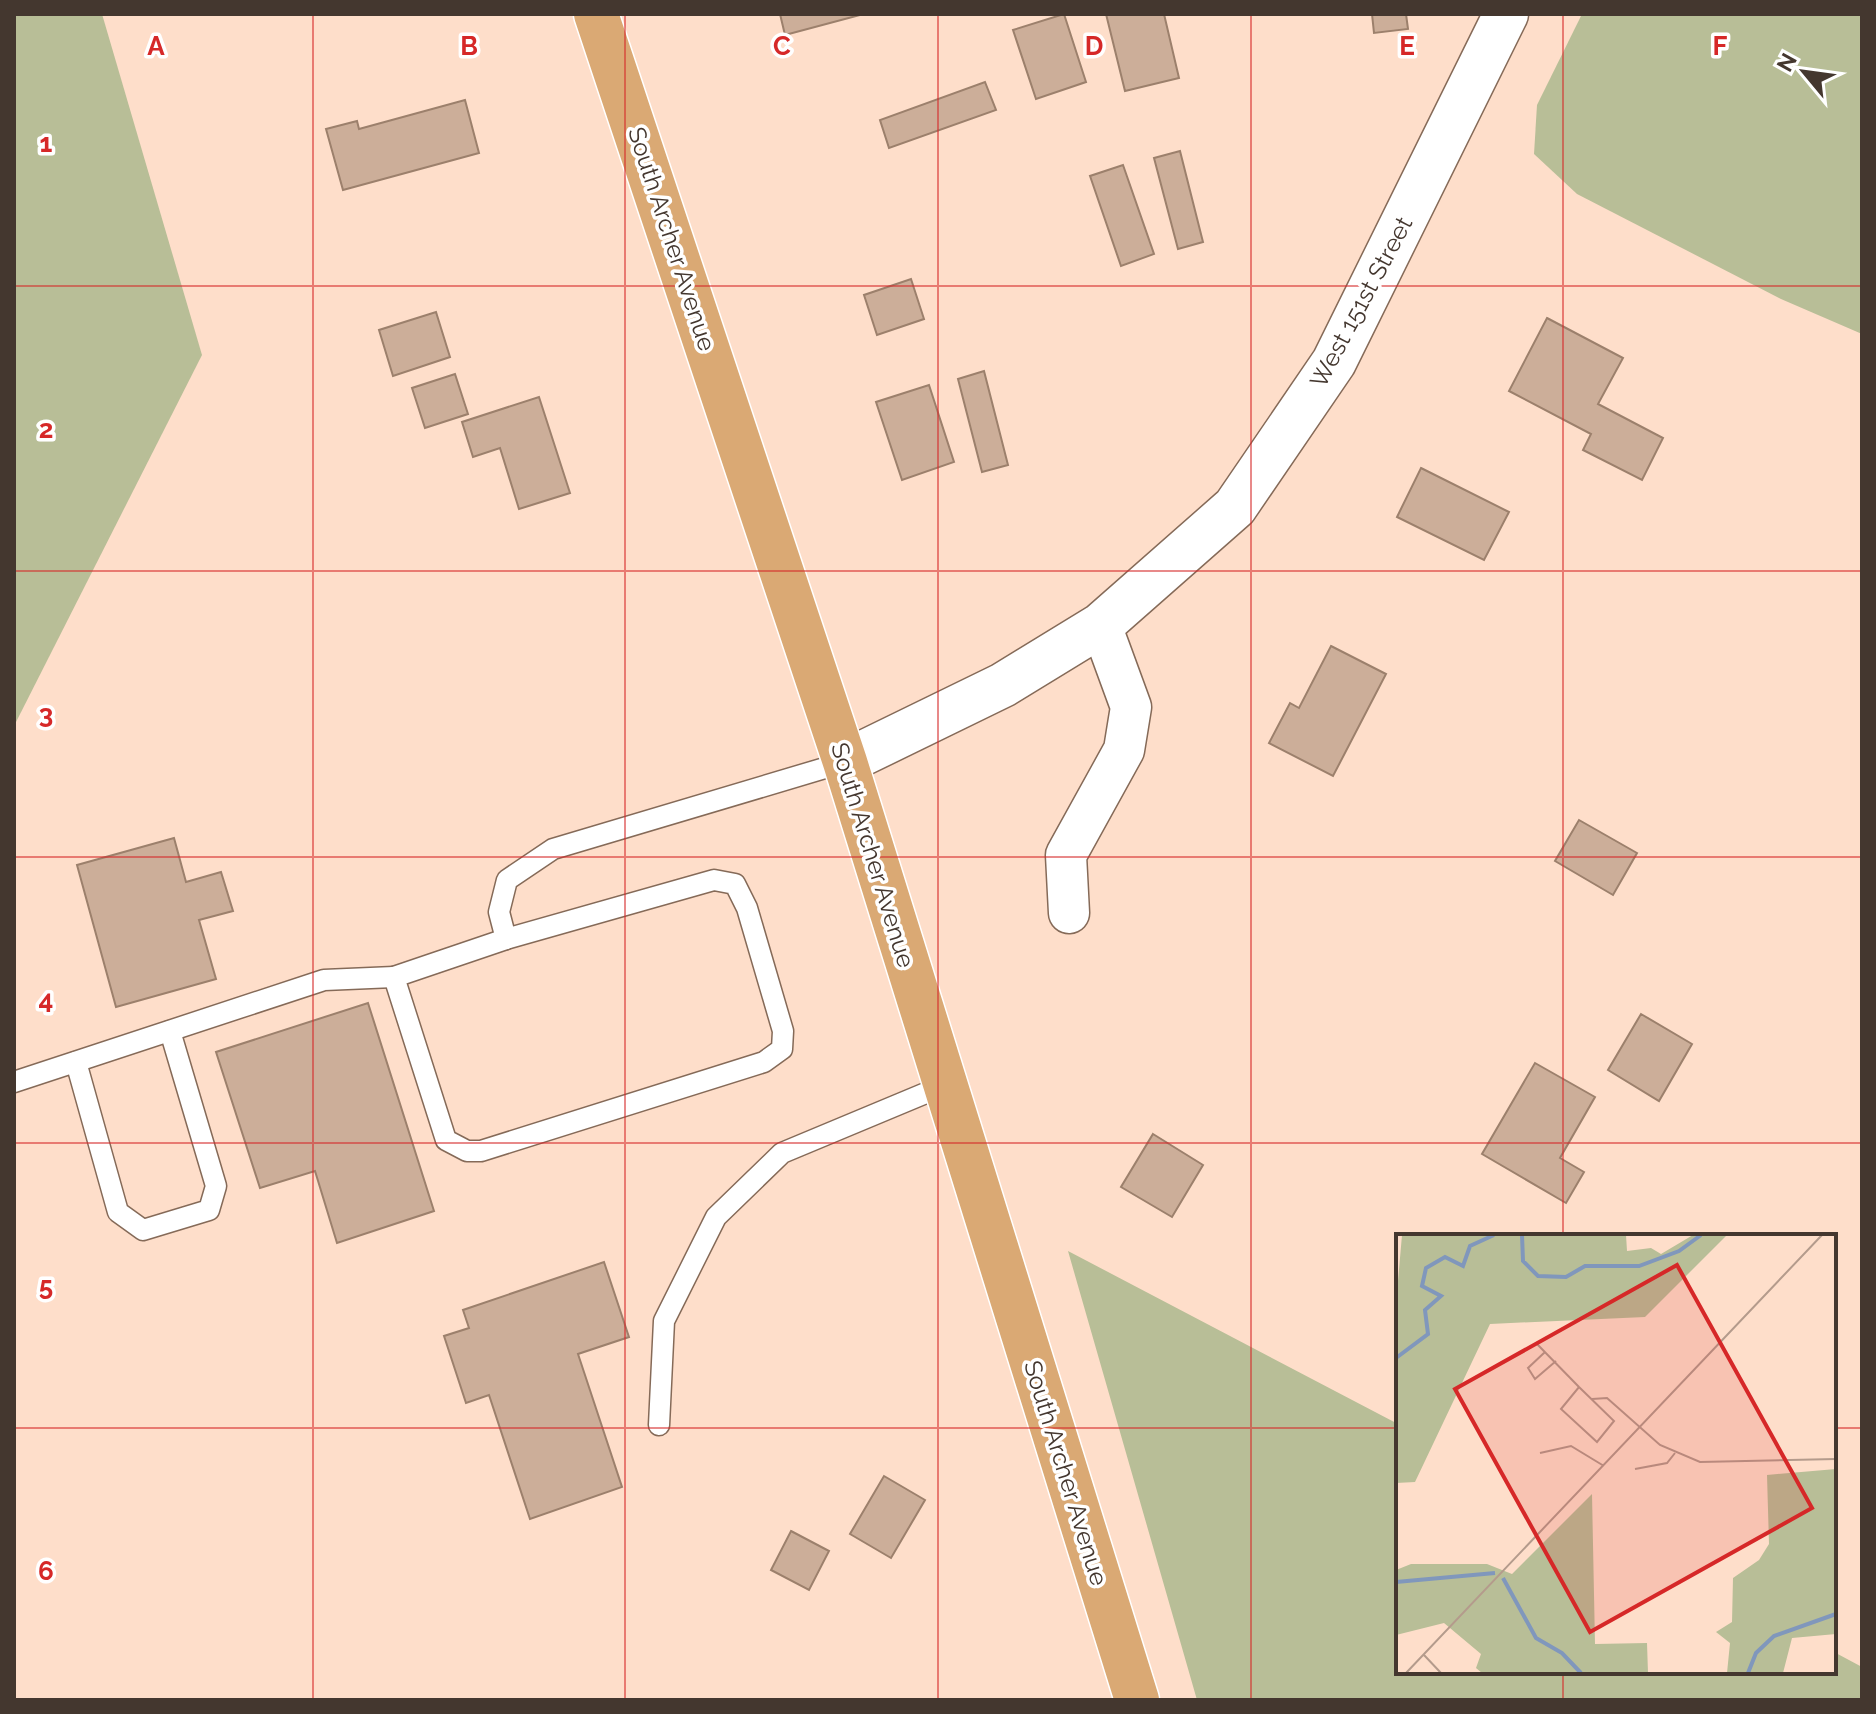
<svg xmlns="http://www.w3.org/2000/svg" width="1876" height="1714" viewBox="0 0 1876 1714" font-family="Raleway,sans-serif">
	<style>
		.green { fill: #b8be97 }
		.building { fill: #ccae99; stroke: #9c806c; stroke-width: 2 }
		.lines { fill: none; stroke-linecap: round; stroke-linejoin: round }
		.service-casing { stroke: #856a58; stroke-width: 23 }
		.minor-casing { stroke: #856a58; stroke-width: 43 }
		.tertiary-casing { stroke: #856a58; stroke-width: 47 }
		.primary-casing { stroke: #fff; stroke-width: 47 }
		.service { stroke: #fff; stroke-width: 20 }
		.minor { stroke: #fff; stroke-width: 40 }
		.tertiary { stroke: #fff; stroke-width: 44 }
		.primary { stroke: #daa974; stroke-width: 44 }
		.grid { fill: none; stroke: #d62828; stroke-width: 2; stroke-opacity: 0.55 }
		.labels { text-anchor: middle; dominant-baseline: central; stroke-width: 7; stroke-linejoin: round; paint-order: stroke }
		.street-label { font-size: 24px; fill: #44372f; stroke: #fff }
		.inset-river { fill: none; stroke: #8097bc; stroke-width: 4 }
		.inset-road { fill: none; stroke: #b49b8c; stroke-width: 2 }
		.view { fill: #d62828; fill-opacity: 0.15; stroke: #d62828; stroke-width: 4 }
		.inset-edge { fill: none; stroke: #44372f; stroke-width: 4 }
		.grid-label { font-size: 26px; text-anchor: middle; font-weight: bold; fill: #d62828; stroke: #fff; stroke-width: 7; stroke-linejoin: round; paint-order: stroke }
	</style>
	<rect width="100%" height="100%" fill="#fedeca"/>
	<g class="green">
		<polygon points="14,14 102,14 202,355 14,726"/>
		<polygon points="1582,14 1862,14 1862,334 1781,299 1577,194 1534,154 1537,105"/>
		<polygon points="1068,1251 1398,1424 1398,1672 1834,1672 1834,1652 1862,1667 1862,1700 1197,1700"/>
	</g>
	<g class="building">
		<polygon points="780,14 859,14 860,15 785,35"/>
		<polygon points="1064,14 1086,82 1036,99 1013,30"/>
		<polygon points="1106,14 1164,14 1179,78 1125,91"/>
		<polygon points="1372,14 1406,14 1408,29 1374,33"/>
		<polygon points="985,82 996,110 889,148 880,120"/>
		<polygon points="465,100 479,153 343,190 326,129 357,121 359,129"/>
		<polygon points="1180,151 1203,242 1178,249 1154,158"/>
		<polygon points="1123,165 1154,254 1121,266 1090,176"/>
		<polygon points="911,279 924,319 877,335 864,295"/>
		<polygon points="436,312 450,357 393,376 379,330"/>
		<polygon points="1547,318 1623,358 1598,404 1663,438 1642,480 1583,450 1591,434 1509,391"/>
		<polygon points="984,371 1008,465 982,472 958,379"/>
		<polygon points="455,374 468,414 425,428 412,388"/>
		<polygon points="929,385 954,462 902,480 876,402"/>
		<polygon points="539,397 570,493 519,509 500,448 473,457 462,422"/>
		<polygon points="1421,468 1509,512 1484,560 1397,517"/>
		<polygon points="1331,646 1386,674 1333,776 1269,743 1290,703 1299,708"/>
		<polygon points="1579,820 1637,853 1613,895 1555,861"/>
		<polygon points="174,838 186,882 221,872 233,911 199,920 216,979 116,1007 77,865"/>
		<polygon points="368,1003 434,1211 337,1243 315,1171 260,1188 216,1052"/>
		<polygon points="1641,1014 1692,1044 1659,1101 1608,1070"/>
		<polygon points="1535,1063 1595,1097 1560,1158 1584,1172 1566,1203 1482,1154"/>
		<polygon points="1153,1134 1203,1165 1172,1217 1121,1187"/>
		<polygon points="604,1262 629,1337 578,1354 622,1487 530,1519 489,1395 466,1403 444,1336 469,1328 463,1310"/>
		<polygon points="884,1476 925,1500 891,1558 850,1534"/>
		<polygon points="791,1531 829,1551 809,1590 771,1570"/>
	</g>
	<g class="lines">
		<defs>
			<g id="service">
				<polygon points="714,880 735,884 747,908 783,1031 782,1049 764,1062 481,1151 467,1151 446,1140 394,977 506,939"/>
				<polyline points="506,939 499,912 507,880 553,849 845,762"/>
				<polyline points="76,1062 118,1212 143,1230 209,1210 216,1186 170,1031"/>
				<polyline points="14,1082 324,980 394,977"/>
				<polyline points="659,1425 664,1321 716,1217 782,1153 945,1085"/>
			</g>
			<polyline id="minor" points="1069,913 1066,855 1124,750 1131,707 1101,625"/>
			<polyline id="tertiary" points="845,762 1003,685 1101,625 1235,507 1334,362 1506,14"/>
			<polyline id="primary" points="596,14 845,762 1137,1700"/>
		</defs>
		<use href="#service" class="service-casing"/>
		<use href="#minor" class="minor-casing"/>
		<use href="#tertiary" class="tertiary-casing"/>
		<use href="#primary" class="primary-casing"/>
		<use href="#service" class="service"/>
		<use href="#minor" class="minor"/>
		<use href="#tertiary" class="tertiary"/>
		<use href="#primary" class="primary"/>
	</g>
	<path class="grid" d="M313 14V1700M625 14V1700M938 14V1700M1251 14V1700M1563 14V1236M14 286H1862M14 571H1862M14 857H1862M14 1143H1862M14 1428H1398M1834 1428H1862M1563 1672V1700"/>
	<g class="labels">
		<g class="street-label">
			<text transform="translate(672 239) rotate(72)">South Archer Avenue</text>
			<text transform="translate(1361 302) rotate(-62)">West 151st Street</text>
			<text transform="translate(873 855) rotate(73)">South Archer Avenue</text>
			<text transform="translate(1066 1473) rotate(73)">South Archer Avenue</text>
		</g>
	</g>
	<g transform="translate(1396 1234)">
		<rect width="440" height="440" fill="#fedeca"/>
		<path d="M6 1H230L231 17 255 14 265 20 297 1H331L249 83 94 90 19 248 0 249V70ZM440 235V400L396 404 387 439H331L334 409 320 398 336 388 337 344 363 326 373 310 371 241ZM196 260 199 410 251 409 252 439H86L80 434 85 420 48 389 0 401V336L15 330H91L116 340Z" fill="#b8be97"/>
		<path class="inset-river" d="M126 1 127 27 142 42 170 43 189 32H243L283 17 305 1M0 124 32 100 29 76 45 62 26 52 30 34 49 23 67 32 74 12 98 1M107 344 140 404 166 419 185 439M0 348 99 339M352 439 360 419 378 402 440 380"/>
		<path class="inset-road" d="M141 110 183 153M149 118 132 134 139 145 160 127M183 153 218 187 201 208 165 175ZM196 165 211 164 264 211 304 228 440 225M144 219 175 212 208 232M239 235 271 229 279 219M28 421 45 439M10 439 426 1"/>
		<path class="view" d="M281 31 416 274 194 398 59 155Z"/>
		<rect width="440" height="440" class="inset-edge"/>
	</g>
	<g class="grid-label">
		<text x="156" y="55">A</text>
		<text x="469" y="55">B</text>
		<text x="782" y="55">C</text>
		<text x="1094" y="55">D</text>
		<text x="1407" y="55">E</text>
		<text x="1720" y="55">F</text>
		<text x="46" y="152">1</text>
		<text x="46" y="438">2</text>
		<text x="46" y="723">3</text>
		<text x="46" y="1009">4</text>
		<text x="46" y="1295">5</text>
		<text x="46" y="1580">6</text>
	</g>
	<rect width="1876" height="1714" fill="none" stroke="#44372f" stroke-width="32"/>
	<g transform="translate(1804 72) rotate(299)" stroke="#ffffff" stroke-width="6" paint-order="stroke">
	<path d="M0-6L14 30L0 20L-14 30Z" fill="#44372f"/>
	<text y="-12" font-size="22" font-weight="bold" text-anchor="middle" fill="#44372f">N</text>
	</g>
</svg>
